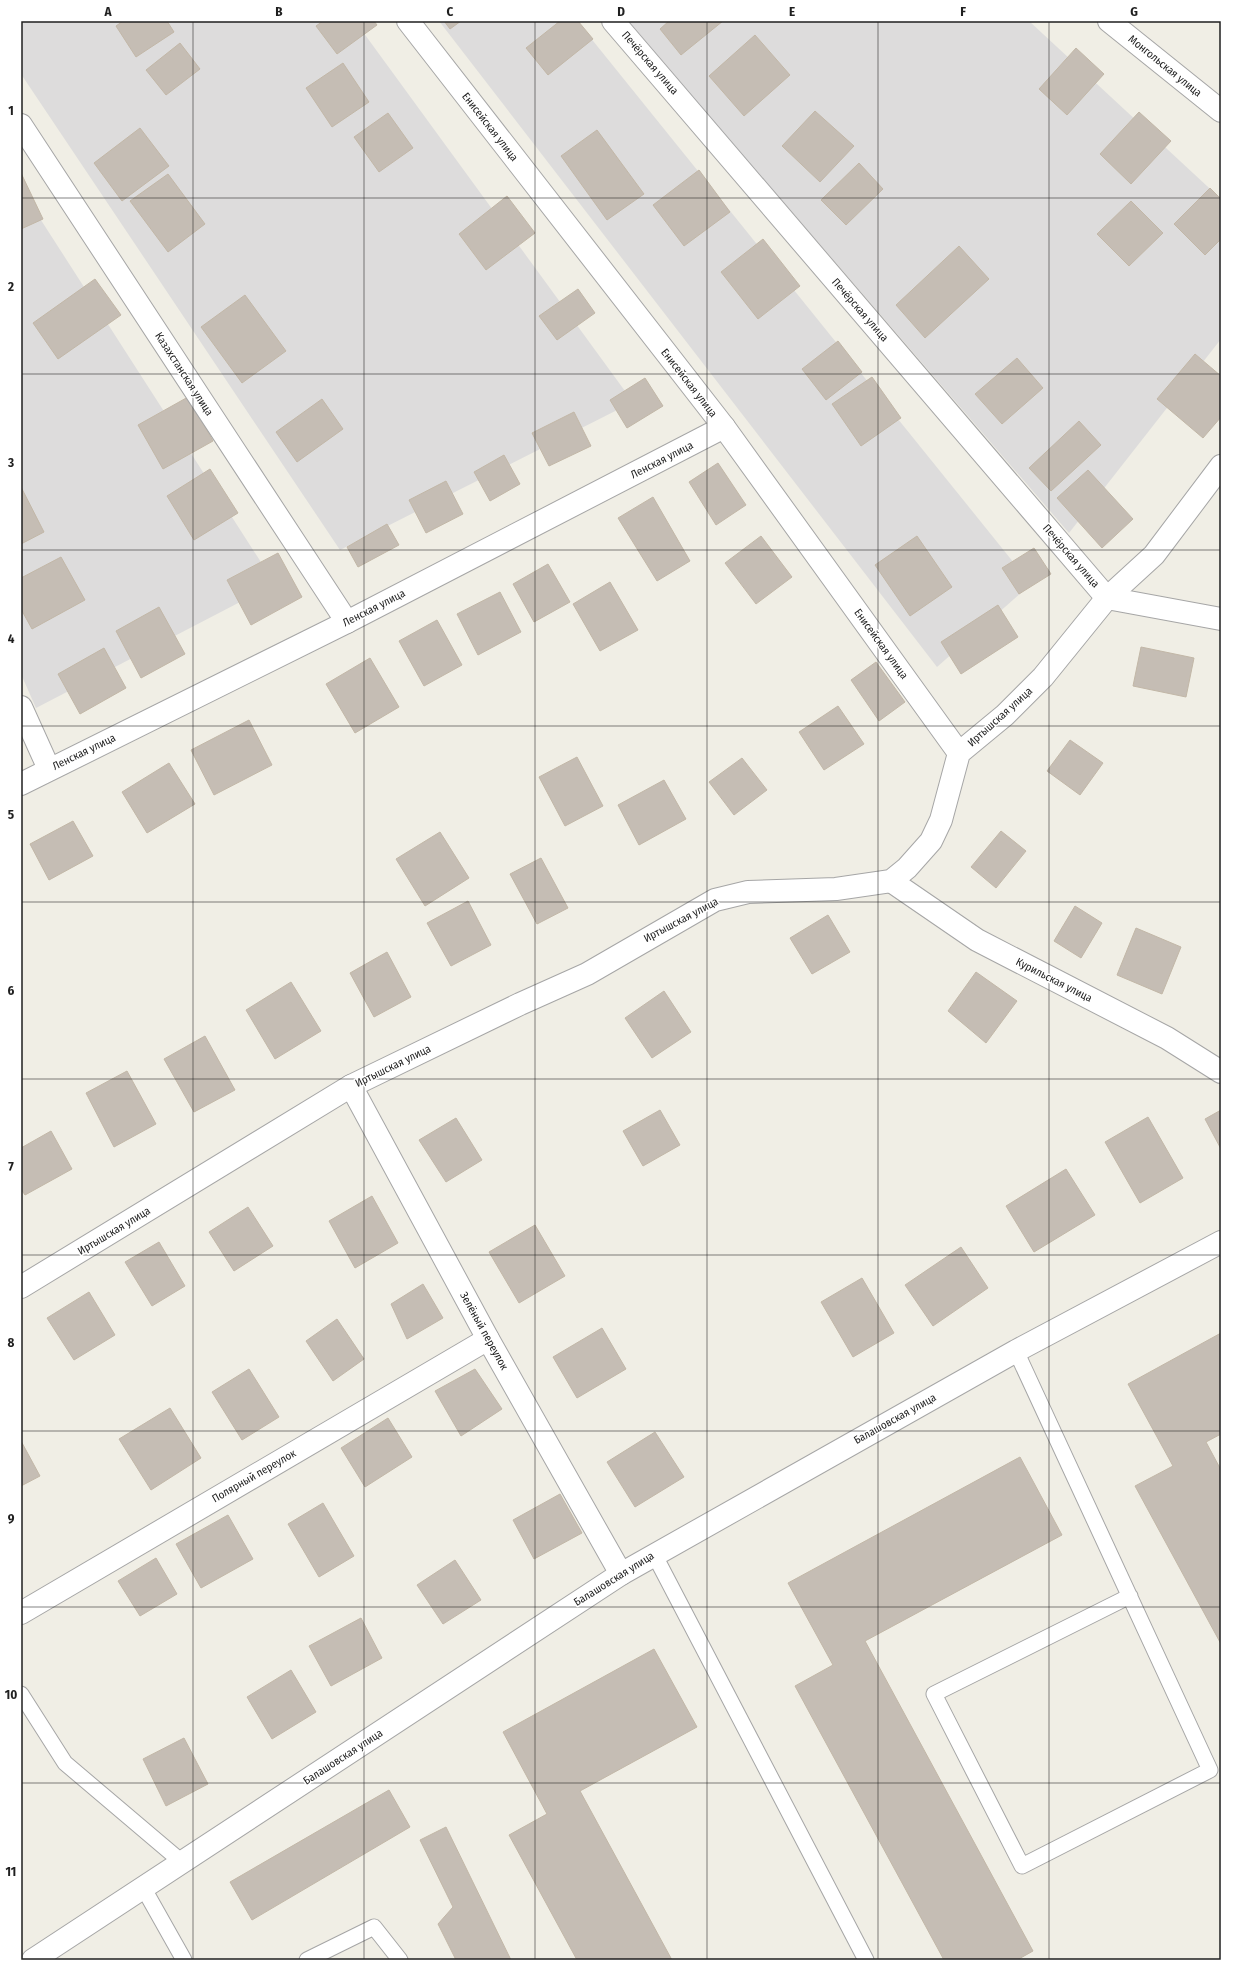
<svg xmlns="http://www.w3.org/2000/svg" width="1242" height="1981" viewBox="0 0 1242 1981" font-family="'Fira Sans Condensed',sans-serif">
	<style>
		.residential { fill: #dddcdc }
		.building { fill: #c5bdb4; stroke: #c2b7a7 }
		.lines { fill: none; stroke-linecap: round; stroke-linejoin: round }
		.lane-casing { stroke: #a6a6a6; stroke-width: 17 }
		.street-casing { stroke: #a6a6a6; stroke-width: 24 }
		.lane { stroke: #fff; stroke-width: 15 }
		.street { stroke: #fff; stroke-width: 22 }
		.grid { fill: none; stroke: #1f1f1f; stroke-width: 1; stroke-opacity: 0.55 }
		.labels { text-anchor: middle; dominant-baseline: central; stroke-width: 3; stroke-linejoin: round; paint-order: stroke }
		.street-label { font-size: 11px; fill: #1f1f1f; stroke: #fff }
		.neatline { fill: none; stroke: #1f1f1f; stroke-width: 1.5 }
		.grid-label { font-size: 13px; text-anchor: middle; font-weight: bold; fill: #1f1f1f }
	</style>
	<rect width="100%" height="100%" fill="#f0eee5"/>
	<g class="residential">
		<polygon points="21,21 355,21 633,402 340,550 21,74"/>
		<polygon points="439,21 577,21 1031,584 937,667"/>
		<polygon points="627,21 1029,21 1221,199 1221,339 1069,533"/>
		<polygon points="21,189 275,584 36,708 21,674"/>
	</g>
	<g class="building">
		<polygon points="123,21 167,21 174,32 136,57 116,26"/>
		<polygon points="323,21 374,21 377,25 337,54 316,26"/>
		<polygon points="444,21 461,21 450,29"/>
		<polygon points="560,21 578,21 593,39 548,75 526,48"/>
		<polygon points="669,21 723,21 681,55 660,29"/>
		<polygon points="755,35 790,75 744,116 709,76"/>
		<polygon points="180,43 200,69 166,95 146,70"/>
		<polygon points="1076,48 1104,74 1067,115 1039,89"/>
		<polygon points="343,63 369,102 332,127 306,88"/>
		<polygon points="815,111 854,146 820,182 782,146"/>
		<polygon points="1139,112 1171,141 1131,184 1100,154"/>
		<polygon points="388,113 413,148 379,172 354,137"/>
		<polygon points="140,128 169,166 122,201 94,163"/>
		<polygon points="597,130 644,194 607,220 561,156"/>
		<polygon points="859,163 883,189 846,225 821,200"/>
		<polygon points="699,170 730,212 684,246 653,205"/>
		<polygon points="21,173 43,219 21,229"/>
		<polygon points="168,174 205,224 168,252 130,201"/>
		<polygon points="1210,188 1221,199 1221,239 1205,255 1174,224"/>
		<polygon points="507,196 535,233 486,270 459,234"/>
		<polygon points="1131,201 1163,233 1129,266 1097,234"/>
		<polygon points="763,239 800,286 758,319 721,272"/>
		<polygon points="959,246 989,279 925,338 896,305"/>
		<polygon points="95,279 121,315 58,359 33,323"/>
		<polygon points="578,289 595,313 557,340 539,316"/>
		<polygon points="245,295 286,351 242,383 201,327"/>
		<polygon points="838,341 862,372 826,400 802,369"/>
		<polygon points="1195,354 1221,376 1221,417 1203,438 1157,399"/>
		<polygon points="1017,358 1043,388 1002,424 975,394"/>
		<polygon points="872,377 901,418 861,446 832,404"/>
		<polygon points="645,378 663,406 627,428 610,400"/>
		<polygon points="188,397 213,441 163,469 138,425"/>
		<polygon points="322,399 343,429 297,462 276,432"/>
		<polygon points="574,412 591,446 549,466 532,433"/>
		<polygon points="1079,421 1101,445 1051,491 1029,468"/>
		<polygon points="504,455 520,484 490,501 474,472"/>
		<polygon points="718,463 746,505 716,525 689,482"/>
		<polygon points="210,469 238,513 194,540 167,496"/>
		<polygon points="1088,470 1133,519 1102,548 1057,498"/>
		<polygon points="446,481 463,514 426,533 409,500"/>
		<polygon points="21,487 44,532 21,544"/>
		<polygon points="653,497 690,561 657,581 618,518"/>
		<polygon points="387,524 399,545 358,567 347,547"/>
		<polygon points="761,536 792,577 756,604 725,563"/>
		<polygon points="917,536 952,587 910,616 875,565"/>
		<polygon points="1034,548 1051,574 1019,594 1002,568"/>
		<polygon points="278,553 302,597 251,625 227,580"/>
		<polygon points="61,557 85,600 32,629 21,609 21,578"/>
		<polygon points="548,564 570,602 534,622 513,584"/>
		<polygon points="610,582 638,630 600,651 573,604"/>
		<polygon points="500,592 521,632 478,655 457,614"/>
		<polygon points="998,605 1018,637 961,674 941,642"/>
		<polygon points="159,607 185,654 141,678 116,631"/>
		<polygon points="437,620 462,665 424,686 399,641"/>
		<polygon points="1141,647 1194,658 1186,697 1133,686"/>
		<polygon points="104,648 126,688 80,714 58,674"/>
		<polygon points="370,658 399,707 355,733 326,684"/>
		<polygon points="876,662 905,702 879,721 851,680"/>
		<polygon points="838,706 864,744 824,770 799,732"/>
		<polygon points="249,720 272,765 214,795 191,750"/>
		<polygon points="1070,740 1103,763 1080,795 1047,771"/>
		<polygon points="577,757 603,806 565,826 539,777"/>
		<polygon points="742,758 767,790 734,815 709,782"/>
		<polygon points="169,763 195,804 147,833 122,792"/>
		<polygon points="664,780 686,819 639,845 618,805"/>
		<polygon points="73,821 93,856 49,880 30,844"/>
		<polygon points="1001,831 1026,851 996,888 971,867"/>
		<polygon points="440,832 469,878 425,906 396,859"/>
		<polygon points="541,858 568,908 537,924 510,874"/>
		<polygon points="468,901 491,945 451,966 427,923"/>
		<polygon points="1075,906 1102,923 1081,958 1054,941"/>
		<polygon points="828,915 850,952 812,974 790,938"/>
		<polygon points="1136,928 1181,947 1162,994 1117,975"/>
		<polygon points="387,952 411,997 374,1017 350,973"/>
		<polygon points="976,972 1017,1001 986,1043 948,1011"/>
		<polygon points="291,982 321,1031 275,1059 246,1010"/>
		<polygon points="664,991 691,1032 652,1058 625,1018"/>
		<polygon points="205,1036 235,1090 194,1112 164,1059"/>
		<polygon points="127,1071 156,1124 114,1147 86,1093"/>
		<polygon points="660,1110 680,1145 643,1166 623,1131"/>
		<polygon points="1221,1110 1221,1149 1205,1119"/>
		<polygon points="1148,1117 1183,1178 1140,1203 1105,1142"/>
		<polygon points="456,1118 482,1160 446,1182 419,1140"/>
		<polygon points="51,1131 72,1169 25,1195 21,1189 21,1148"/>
		<polygon points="1066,1169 1095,1215 1034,1252 1006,1206"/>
		<polygon points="372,1196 398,1243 355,1268 329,1221"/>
		<polygon points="248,1207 273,1246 234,1271 209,1232"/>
		<polygon points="535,1225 565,1276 519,1303 489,1252"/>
		<polygon points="159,1242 185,1286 152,1306 125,1262"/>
		<polygon points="961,1247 988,1288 933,1326 905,1285"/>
		<polygon points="862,1278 894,1333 853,1357 821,1302"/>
		<polygon points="423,1284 443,1318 407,1339 391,1304"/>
		<polygon points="89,1292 115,1335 74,1360 47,1318"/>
		<polygon points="337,1319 364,1359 333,1381 306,1341"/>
		<polygon points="602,1328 626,1369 577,1398 553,1357"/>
		<polygon points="1221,1333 1221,1434 1206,1442 1221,1470 1221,1644 1135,1486 1173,1466 1128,1384"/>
		<polygon points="249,1369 279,1417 242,1440 212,1392"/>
		<polygon points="475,1369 502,1409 461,1436 435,1391"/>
		<polygon points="170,1408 201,1458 151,1490 119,1439"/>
		<polygon points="388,1418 412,1457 365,1487 341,1448"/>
		<polygon points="655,1432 684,1477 635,1507 607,1462"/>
		<polygon points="21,1441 40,1476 21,1486"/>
		<polygon points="1020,1457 1062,1535 865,1641 1033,1951 1017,1960 944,1960 795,1686 833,1665 788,1583"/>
		<polygon points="560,1494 582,1533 534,1559 513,1520"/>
		<polygon points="323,1503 354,1556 319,1577 288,1524"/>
		<polygon points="228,1515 253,1559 201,1588 176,1544"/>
		<polygon points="156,1558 177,1594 140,1616 118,1581"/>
		<polygon points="455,1560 481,1600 443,1624 417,1585"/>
		<polygon points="361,1618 382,1658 331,1686 309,1646"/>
		<polygon points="654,1649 697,1727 580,1791 672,1960 577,1960 509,1835 547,1814 503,1732"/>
		<polygon points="291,1670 316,1712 272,1739 247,1697"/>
		<polygon points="184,1738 208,1784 166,1806 143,1759"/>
		<polygon points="389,1790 410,1827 252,1920 230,1882"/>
		<polygon points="446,1827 511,1960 456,1960 438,1924 453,1907 420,1840"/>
	</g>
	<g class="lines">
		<defs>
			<g id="lane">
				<polyline points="1016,1351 1210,1770 1022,1866 934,1694 1130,1596"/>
				<polyline points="654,1554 866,1960"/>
				<polyline points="21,1694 65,1763 183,1863"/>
				<polyline points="144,1889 184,1960"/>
				<polyline points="307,1960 374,1927 400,1960"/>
			</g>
			<g id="street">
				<polyline points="408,21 724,427 959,753"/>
				<polyline points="613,21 1107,598 1221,619"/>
				<polyline points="1109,21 1221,111"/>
				<polyline points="21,125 347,622"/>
				<polyline points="21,707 49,769"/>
				<polyline points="21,784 347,622 724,427"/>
				<polyline points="891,881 977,940 1167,1038 1221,1072"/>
				<polyline points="351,1086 488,1339 621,1574"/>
				<polyline points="21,1287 351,1086 520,1004 587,974 715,900 748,892 836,889 891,881 907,868 931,841 941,820 959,753 1005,715 1043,677 1107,598 1154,555 1221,466"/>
				<polyline points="21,1613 488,1339"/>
				<polyline points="33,1960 621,1574 1016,1351 1221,1242"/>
			</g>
		</defs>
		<use href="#lane" class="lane-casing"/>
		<use href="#street" class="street-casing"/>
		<use href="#lane" class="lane"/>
		<use href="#street" class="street"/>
	</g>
	<path class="grid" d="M193 21V1960M364 21V1960M535 21V1960M707 21V1960M878 21V1960M1049 21V1960M21 198H1221M21 374H1221M21 550H1221M21 726H1221M21 902H1221M21 1079H1221M21 1255H1221M21 1431H1221M21 1607H1221M21 1783H1221"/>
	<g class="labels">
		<g class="street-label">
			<text transform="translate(650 63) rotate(49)">Печёрская улица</text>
			<text transform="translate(1165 66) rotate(39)">Монгольская улица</text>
			<text transform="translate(490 127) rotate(52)">Енисейская улица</text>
			<text transform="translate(860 310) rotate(49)">Печёрская улица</text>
			<text transform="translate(184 374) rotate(57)">Казахстанская улица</text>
			<text transform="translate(689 383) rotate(52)">Енисейская улица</text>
			<text transform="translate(662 460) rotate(-27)">Ленская улица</text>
			<text transform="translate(1071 556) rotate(49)">Печёрская улица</text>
			<text transform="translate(374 608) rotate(-27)">Ленская улица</text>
			<text transform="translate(881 644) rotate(54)">Енисейская улица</text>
			<text transform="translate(1000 717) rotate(-42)">Иртышская улица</text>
			<text transform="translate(84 752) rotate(-26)">Ленская улица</text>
			<text transform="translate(681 920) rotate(-28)">Иртышская улица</text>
			<text transform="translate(1054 980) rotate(27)">Курильская улица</text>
			<text transform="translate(393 1066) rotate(-26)">Иртышская улица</text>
			<text transform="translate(114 1231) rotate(-31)">Иртышская улица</text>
			<text transform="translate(484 1331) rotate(61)">Зелёный переулок</text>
			<text transform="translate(895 1419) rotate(-29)">Балашовская улица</text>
			<text transform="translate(254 1476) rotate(-30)">Полярный переулок</text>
			<text transform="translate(614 1579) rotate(-32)">Балашовская улица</text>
			<text transform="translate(343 1757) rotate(-33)">Балашовская улица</text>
		</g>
	</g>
	<rect width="1242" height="1981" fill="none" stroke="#ffffff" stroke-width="44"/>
	<rect x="22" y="22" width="1198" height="1937" class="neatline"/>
	<g class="grid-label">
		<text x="108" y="16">A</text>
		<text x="279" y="16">B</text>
		<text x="450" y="16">C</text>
		<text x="621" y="16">D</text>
		<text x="792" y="16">E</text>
		<text x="963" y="16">F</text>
		<text x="1134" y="16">G</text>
		<text x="11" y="115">1</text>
		<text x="11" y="291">2</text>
		<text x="11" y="467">3</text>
		<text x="11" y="643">4</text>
		<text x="11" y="819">5</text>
		<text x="11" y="995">6</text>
		<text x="11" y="1171">7</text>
		<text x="11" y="1347">8</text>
		<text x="11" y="1523">9</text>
		<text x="11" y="1699">10</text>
		<text x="11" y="1876">11</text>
	</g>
</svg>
